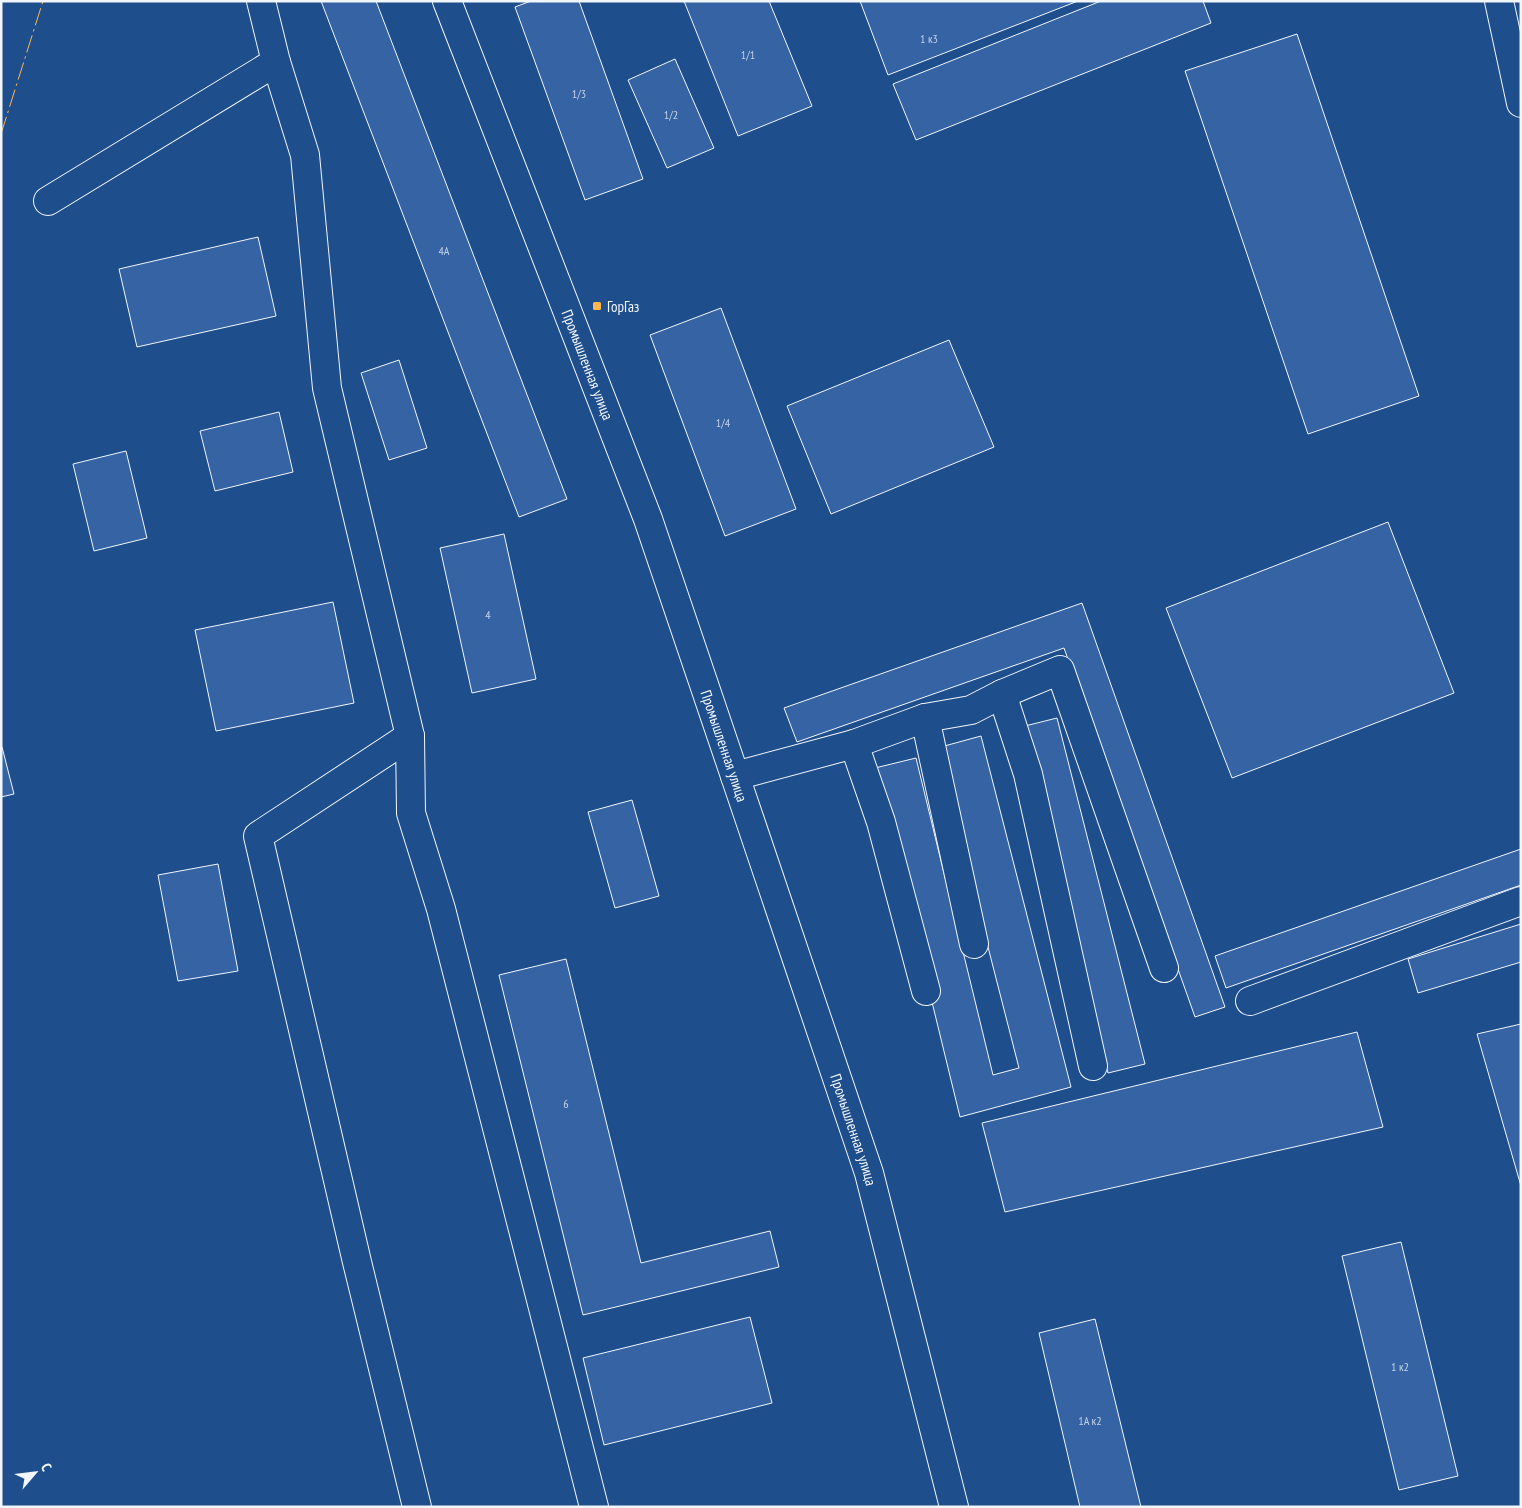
<svg xmlns="http://www.w3.org/2000/svg" width="1522" height="1508" viewBox="0 0 1522 1508" font-family="'PT Sans Narrow',sans-serif">
	<style>
		.building { fill: #3563a3; stroke: #f2f6ff }
		.lines { fill: none; stroke-linecap: round; stroke-linejoin: round }
		.minor-casing { stroke: #f2f6ff; stroke-width: 30 }
		.minor { stroke: #1f4e8c; stroke-width: 28 }
		.power { stroke: #ffb74d; stroke-width: 1; stroke-dasharray: 18 4 2.5 4; stroke-linecap: butt }
		.poi-dot { fill: #ffb74d; stroke: #1f4e8c; stroke-width: 2 }
		.labels { text-anchor: middle; dominant-baseline: central; stroke-width: 4; stroke-linejoin: round; paint-order: stroke }
		.number-label { font-size: 12px; fill: #c3d1e8 }
		.poi-label { font-size: 15px; fill: #f2f6ff; stroke: #1f4e8c; text-anchor: start }
		.street-label { font-size: 15px; fill: #f2f6ff; stroke: #1f4e8c }
	</style>
	<rect width="100%" height="100%" fill="#1f4e8c"/>
	<g class="building">
		<polygon points="321,1 376,1 567,499 519,517"/>
		<polygon points="531,1 579,1 643,179 585,200 515,7"/>
		<polygon points="684,1 769,1 812,106 738,136"/>
		<polygon points="860,1 1078,1 888,75"/>
		<polygon points="1101,1 1203,1 1211,23 916,140 893,84"/>
		<polygon points="1297,34 1419,396 1308,434 1185,71"/>
		<polygon points="675,59 714,148 667,168 628,80"/>
		<polygon points="258,237 276,316 137,347 119,269"/>
		<polygon points="721,308 796,509 725,536 650,335"/>
		<polygon points="949,340 994,447 831,514 787,406"/>
		<polygon points="399,360 427,448 389,460 361,373"/>
		<polygon points="279,412 293,472 215,491 200,431"/>
		<polygon points="126,451 147,538 94,551 73,464"/>
		<polygon points="1388,522 1454,693 1232,778 1166,608"/>
		<polygon points="504,534 536,679 472,693 440,548"/>
		<polygon points="333,602 354,703 216,731 195,630"/>
		<polygon points="1082,603 1225,1007 1195,1017 1064,648 797,742 784,708"/>
		<polygon points="1057,718 1145,1064 1108,1073 1021,727"/>
		<polygon points="981,736 1071,1087 960,1117 875,768 916,758 993,1075 1019,1068 937,748"/>
		<polygon points="1,747 2,747 14,794 1,797"/>
		<polygon points="632,800 659,896 615,908 588,812"/>
		<polygon points="1521,849 1521,885 1226,988 1215,956"/>
		<polygon points="218,864 238,971 178,981 158,875"/>
		<polygon points="1521,924 1521,962 1418,993 1408,959"/>
		<polygon points="566,959 641,1263 770,1231 779,1267 583,1315 499,975"/>
		<polygon points="1521,1024 1521,1186 1477,1034"/>
		<polygon points="1357,1032 1383,1127 1005,1212 982,1123"/>
		<polygon points="1401,1242 1458,1476 1399,1490 1342,1256"/>
		<polygon points="750,1317 772,1403 604,1445 583,1358"/>
		<polygon points="1095,1319 1141,1507 1080,1507 1039,1333"/>
	</g>
	<g class="lines">
		<defs>
			<g id="minor">
				<polyline points="261,1 276,62 305,155 327,388 410,736 411,813 441,909 594,1507"/>
				<path id="s1" d="M447 1 648 519 735 776 869 1173 954 1507"/>
				<polyline points="1499,1 1521,103"/>
				<polyline points="48,201 276,62"/>
				<polyline points="1002,694 1028,774 1093,1066"/>
				<polyline points="925,718 974,944"/>
				<polyline points="410,736 258,836 357,1262 417,1507"/>
				<polyline points="854,744 881,822 926,991"/>
				<polyline points="735,776 854,744 925,718 971,710 1002,694 1060,670 1164,968"/>
				<polyline points="1250,1001 1521,901"/>
			</g>
		</defs>
		<use href="#minor" class="minor-casing"/>
		<use href="#minor" class="minor"/>
		<polyline class="power" points="1,134 43,1"/>
	</g>
	<rect class="poi-dot" x="592" y="301" width="10" height="10" rx="2.5"/>
	<g class="labels">
		<g class="number-label">
			<text x="929" y="38">1 к3</text>
			<text x="748" y="54">1/1</text>
			<text x="579" y="93">1/3</text>
			<text x="671" y="114">1/2</text>
			<text x="444" y="250">4А</text>
			<text x="723" y="422">1/4</text>
			<text x="488" y="614">4</text>
			<text x="566" y="1103">6</text>
			<text x="1400" y="1366">1 к2</text>
			<text x="1090" y="1420">1А к2</text>
		</g>
		<g class="poi-label">
			<text x="607" y="306">ГорГаз</text>
		</g>
		<g class="street-label">
			<text stroke="none"><textPath href="#s1" startOffset="390">Промышленная улица</textPath></text>
			<text stroke="none"><textPath href="#s1" startOffset="795">Промышленная улица</textPath></text>
			<text stroke="none"><textPath href="#s1" startOffset="1200">Промышленная улица</textPath></text>
		</g>
	</g>
	<rect width="1522" height="1508" fill="none" stroke="#f2f6ff" stroke-width="5"/>
	<g transform="translate(35 1473) rotate(62)" stroke="#1f4e8c" stroke-width="4" paint-order="stroke">
	<path d="M0-4L9 19L0 12L-9 19Z" fill="#f2f6ff"/>
	<text y="-8" font-size="14" font-weight="bold" text-anchor="middle" fill="#f2f6ff">С</text>
	</g>
</svg>
